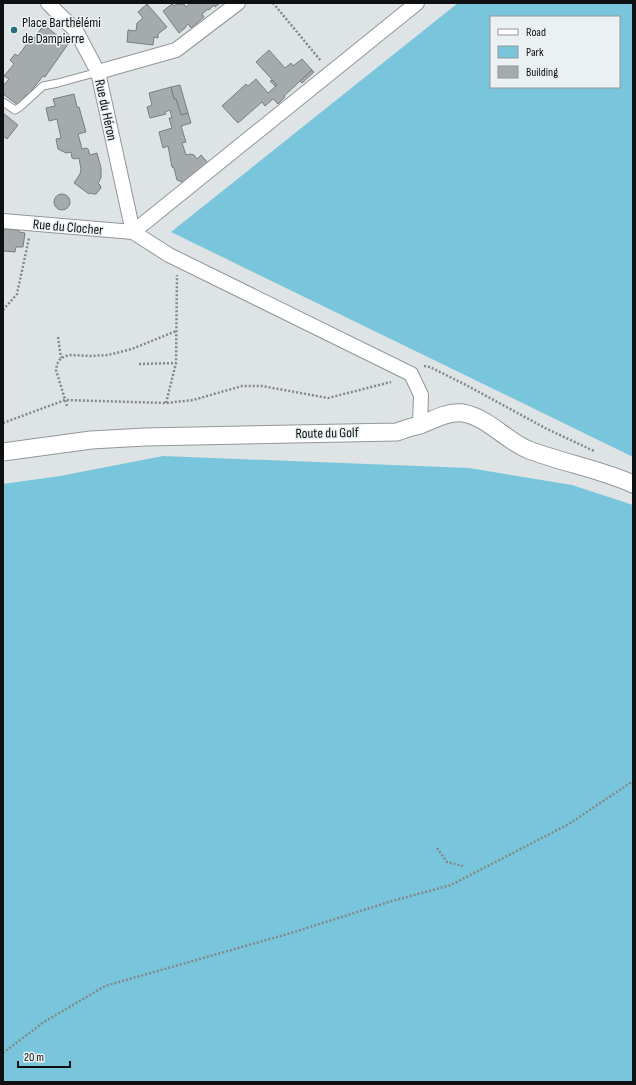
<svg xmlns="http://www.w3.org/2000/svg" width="636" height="1085" viewBox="0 0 636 1085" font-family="'Sofia Sans Condensed',sans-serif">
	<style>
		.green { fill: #79c6dc; fill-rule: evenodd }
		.building { fill: #a5abad; stroke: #797e80 }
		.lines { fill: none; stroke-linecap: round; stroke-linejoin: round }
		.service-casing { stroke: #929799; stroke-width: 9 }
		.minor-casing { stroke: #929799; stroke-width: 16 }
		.tertiary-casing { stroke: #929799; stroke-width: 19 }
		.path { stroke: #84888a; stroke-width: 2.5; stroke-dasharray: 2 2; stroke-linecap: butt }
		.service { stroke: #fff; stroke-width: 7 }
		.minor { stroke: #fff; stroke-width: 14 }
		.tertiary { stroke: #fff; stroke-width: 17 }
		.poi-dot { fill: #2a6d7f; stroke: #ebf1f2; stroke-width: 1.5 }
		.labels { text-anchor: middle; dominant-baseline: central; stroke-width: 3; stroke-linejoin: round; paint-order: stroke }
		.poi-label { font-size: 14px; fill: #0e1011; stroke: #ebf1f2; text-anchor: start }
		.street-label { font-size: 14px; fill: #0e1011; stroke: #ebf1f2 }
	</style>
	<rect width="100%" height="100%" fill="#dee3e5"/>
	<g class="green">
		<path d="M458 3H633V457L171 232ZM491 17H619V87H491Z"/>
		<polygon points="163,456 469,468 572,485 633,505 633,1082 3,1082 3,484 60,476"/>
	</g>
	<g class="building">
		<polygon points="191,3 220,3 215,7 214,5 209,10 208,9 202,14 204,17 191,28 188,24 186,26 186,27 179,33 163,11 172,4 174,6 177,4 184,4 186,7"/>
		<polygon points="147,4 167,27 158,34 158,38 154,37 153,45 127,42 128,30 136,31 137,23 143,18 138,12"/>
		<polygon points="44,25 68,44 45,77 43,76 28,95 27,94 18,105 3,94 3,86 9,79 4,76 14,64 10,60 15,54 18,56 32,37 34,38"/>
		<polygon points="269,50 285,68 291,63 293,66 302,59 312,70 284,96 285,97 278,104 273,99 265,106 262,102 238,123 222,106 246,84 248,86 256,79 268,93 277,85 256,62"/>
		<polygon points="312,70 314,72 302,83 300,81"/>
		<polygon points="272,80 277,85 275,86 270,81"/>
		<polygon points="180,85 188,113 181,115 176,99 174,99 171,87"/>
		<polygon points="171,87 174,99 176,99 181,115 188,113 191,123 181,126 186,142 182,143 186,155 190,154 194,155 197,159 201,155 209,164 185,183 177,180 174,168 172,167 168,146 163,148 159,132 172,128 169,118 172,118 170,110 165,112 166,114 150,118 147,107 152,105 149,93"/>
		<polygon points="74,94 77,107 79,107 86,132 78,134 82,149 86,148 88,149 90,155 97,153 101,168 101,178 98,183 100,185 101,188 96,194 93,194 91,193 89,194 74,183 80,174 81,169 79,158 75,159 72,158 71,152 66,153 58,149 56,139 61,138 57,119 49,121 46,108 55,106 53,99"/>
		<polygon points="3,113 18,125 7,139 3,136"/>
		<circle cx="62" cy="202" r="8"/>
		<polygon points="3,229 19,230 19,232 25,233 23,247 16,247 15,252 3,251"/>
	</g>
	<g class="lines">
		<defs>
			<polyline id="service" points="3,102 15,110 20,107 43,86 58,83 98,72"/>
			<g id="minor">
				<polyline points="48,3 76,31 98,72 133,232"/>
				<polyline points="98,72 176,50 238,3"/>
				<polyline points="3,221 133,232 169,255 411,374 421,395 420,424"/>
				<polyline points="133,232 417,3"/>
			</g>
			<path id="tertiary" d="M3 452 91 440 145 437 397 432C404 429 412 427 420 425 433 420 448 411 463 413 489 418 506 441 529 450 563 463 600 469 633 484"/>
		</defs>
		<use href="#service" class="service-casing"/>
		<use href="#minor" class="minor-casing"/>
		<use href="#tertiary" class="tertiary-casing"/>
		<g class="path">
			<polyline points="273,3 321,61"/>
			<polyline points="3,310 17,294 29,238"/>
			<polyline points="58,337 61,358"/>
			<polyline points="139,364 176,363"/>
			<polyline points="424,366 430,367 466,385 547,429 594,451"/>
			<polyline points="166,403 176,363 177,275"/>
			<polyline points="67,406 56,370 57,364 61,358 66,356 71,355 91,356 108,355 132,349 176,331"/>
			<polyline points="3,423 65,400 166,403 193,400 242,386 262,386 328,398 391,382"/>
			<polyline points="437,848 447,862 463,866"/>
			<polyline points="3,1053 44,1022 105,986 291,933 392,901 451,885 569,824 633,781"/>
		</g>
		<use href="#service" class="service"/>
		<use href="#minor" class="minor"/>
		<use href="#tertiary" class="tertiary"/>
	</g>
	<circle class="poi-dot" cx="14" cy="30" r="4"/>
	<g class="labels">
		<g class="poi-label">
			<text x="22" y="22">Place Barthélémi<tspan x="22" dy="16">de Dampierre</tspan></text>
		</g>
		<g class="street-label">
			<text transform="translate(106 110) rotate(78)">Rue du Héron</text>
			<text transform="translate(68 227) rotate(5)">Rue du Clocher</text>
			<text transform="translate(327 433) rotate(-1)">Route du Golf</text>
		</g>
	</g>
	<rect width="636" height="1085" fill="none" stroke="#0e1011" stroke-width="8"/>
	<rect x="490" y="16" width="130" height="72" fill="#ebf1f2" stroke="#939798"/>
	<rect x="498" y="29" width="20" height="6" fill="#ffffff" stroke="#939798"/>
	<text x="526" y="36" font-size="12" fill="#0e1011">Road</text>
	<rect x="498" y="46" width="20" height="12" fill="#79c6dc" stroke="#939798"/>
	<text x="526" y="56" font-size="12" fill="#0e1011">Park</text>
	<rect x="498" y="66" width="20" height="12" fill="#a5abad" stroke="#939798"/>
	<text x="526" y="76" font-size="12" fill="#0e1011">Building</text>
	<path d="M18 1061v6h52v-6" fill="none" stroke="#0e1011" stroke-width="2"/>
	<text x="24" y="1061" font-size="12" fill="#0e1011" stroke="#ebf1f2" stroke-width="3" paint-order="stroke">20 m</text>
</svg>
